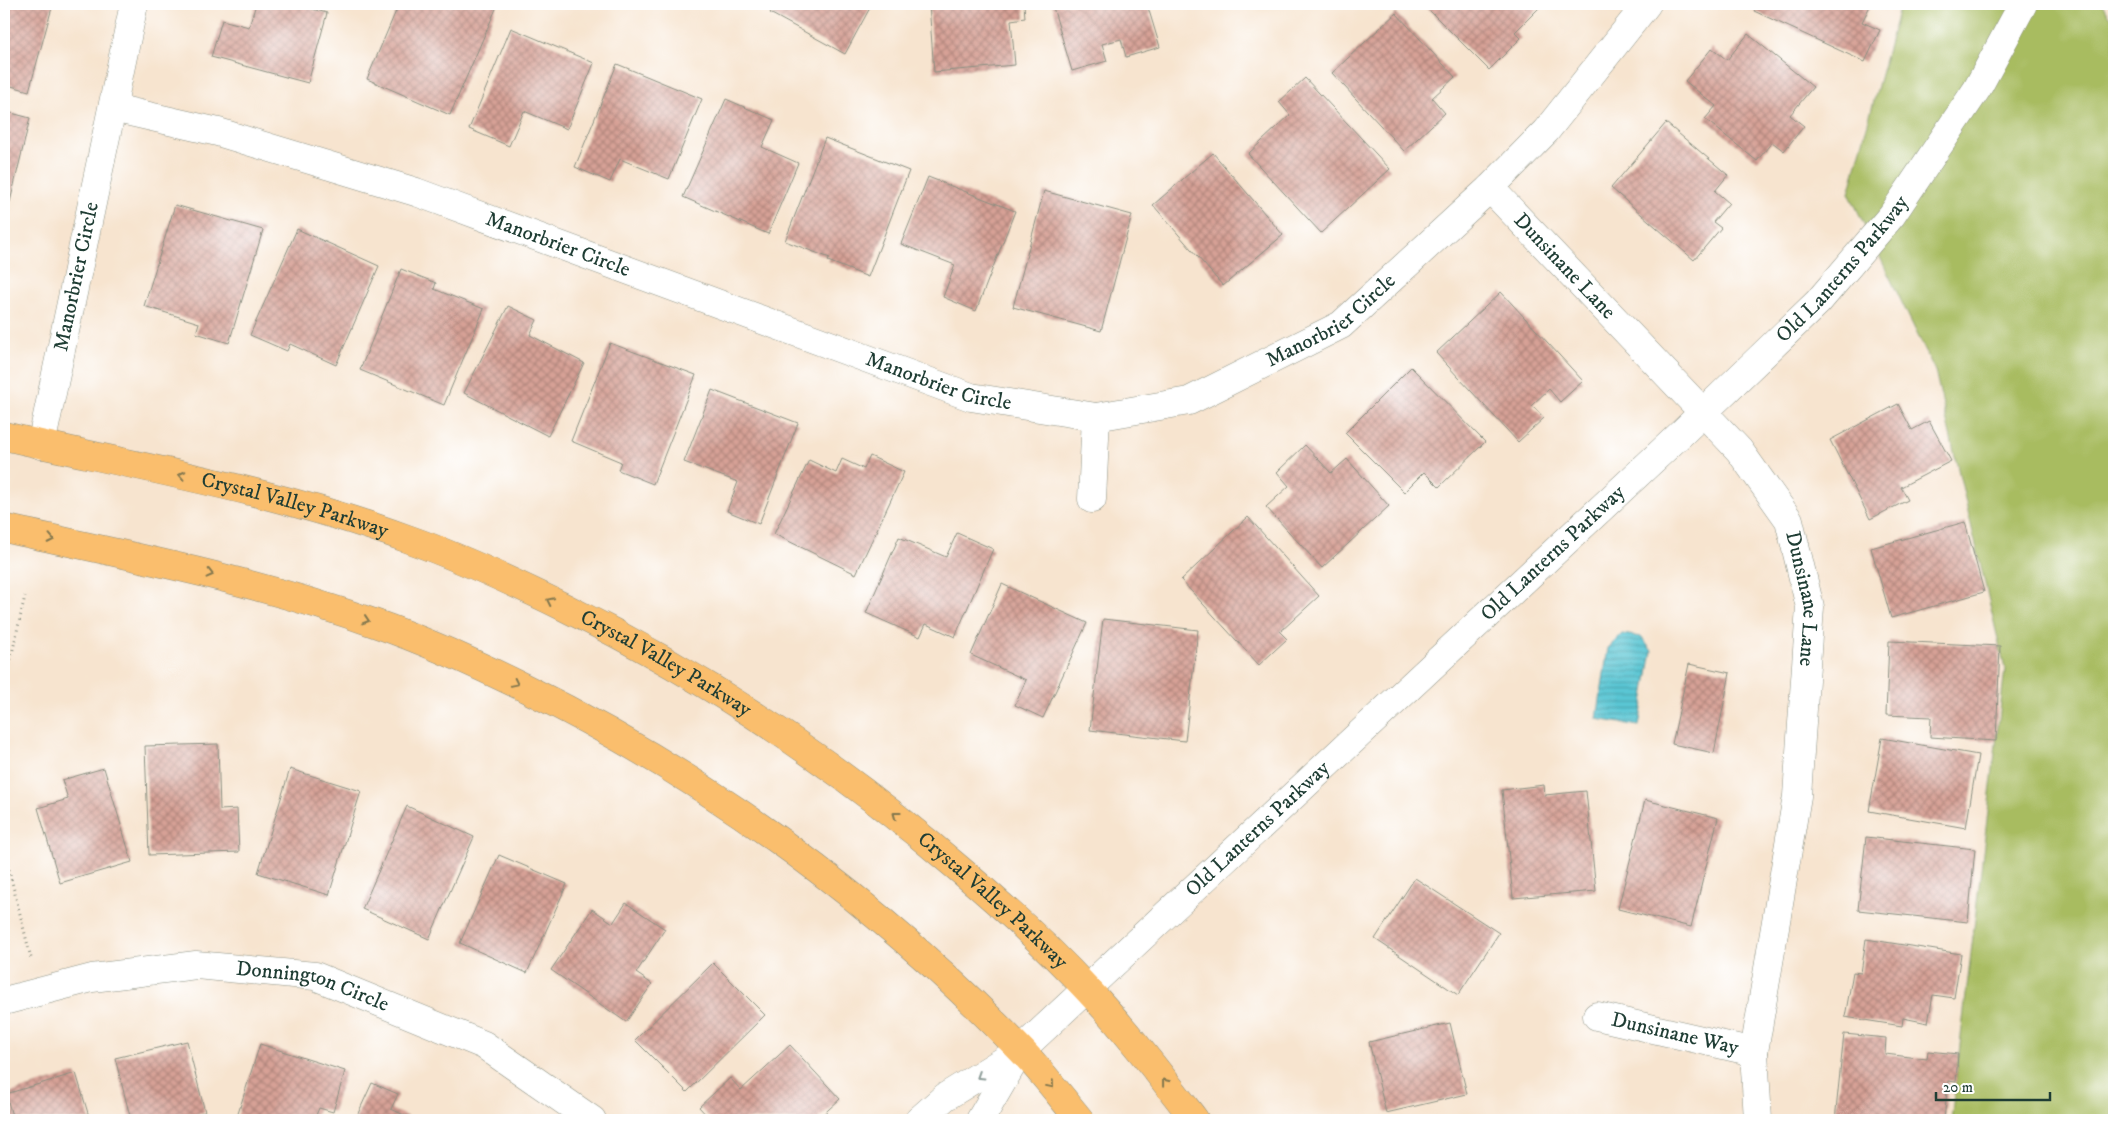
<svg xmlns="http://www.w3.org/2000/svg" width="2118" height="1124" viewBox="0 0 2118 1124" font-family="'IM FELL DW Pica',serif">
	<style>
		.green { fill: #a8bc60; stroke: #647c4a }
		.water { fill: url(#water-rules); stroke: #3c8284 }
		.building { fill: url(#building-cross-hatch) }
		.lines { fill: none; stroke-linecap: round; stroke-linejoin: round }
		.minor-casing { stroke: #8b9082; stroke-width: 29 }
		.major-casing { stroke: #8b9082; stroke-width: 29 }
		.path { stroke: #8b9082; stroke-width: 3; stroke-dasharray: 1 4; stroke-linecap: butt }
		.minor { stroke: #fff; stroke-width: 28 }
		.major { stroke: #fabe6d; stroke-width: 28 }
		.oneway { stroke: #82774e }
		.oneway2 { stroke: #8f9e9a }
		.labels { text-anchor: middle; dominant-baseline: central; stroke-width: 5; stroke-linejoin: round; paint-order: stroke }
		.street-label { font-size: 21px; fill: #1f3d34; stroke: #fff }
	</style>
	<defs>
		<pattern id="water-rules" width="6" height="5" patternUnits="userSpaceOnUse" patternTransform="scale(1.25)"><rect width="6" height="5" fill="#5ac6d4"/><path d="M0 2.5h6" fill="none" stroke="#4aa2ad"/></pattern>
		<pattern id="building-cross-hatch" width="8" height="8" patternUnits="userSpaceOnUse" patternTransform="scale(1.25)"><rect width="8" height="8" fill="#d7a196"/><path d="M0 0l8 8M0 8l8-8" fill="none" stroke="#ae847b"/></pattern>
	</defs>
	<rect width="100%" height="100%" fill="#fff"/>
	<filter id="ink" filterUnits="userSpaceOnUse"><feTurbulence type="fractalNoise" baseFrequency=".02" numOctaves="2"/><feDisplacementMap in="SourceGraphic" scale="10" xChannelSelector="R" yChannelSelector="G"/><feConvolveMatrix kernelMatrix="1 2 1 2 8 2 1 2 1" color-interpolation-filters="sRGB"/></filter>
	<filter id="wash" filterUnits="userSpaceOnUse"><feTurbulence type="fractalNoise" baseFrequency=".0096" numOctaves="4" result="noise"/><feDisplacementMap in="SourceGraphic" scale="20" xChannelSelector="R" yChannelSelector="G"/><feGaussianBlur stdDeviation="1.12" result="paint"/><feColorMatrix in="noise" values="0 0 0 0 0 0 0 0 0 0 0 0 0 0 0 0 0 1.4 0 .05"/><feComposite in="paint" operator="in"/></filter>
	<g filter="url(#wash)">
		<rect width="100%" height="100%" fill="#f7e4cf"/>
		<polygon class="green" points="1900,4 2101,4 2114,21 2114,1120 1951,1120 2005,669 1935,371 1849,193"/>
		<polygon class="water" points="1622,634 1641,637 1652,651 1639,726 1597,719 1608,648"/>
		<g id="blocks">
			<g class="building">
				<polygon points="4,4 53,4 29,91 4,84"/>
				<polygon points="256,4 294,4 327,13 308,83 211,57 222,20 249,27"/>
				<polygon points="399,4 498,4 450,115 367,79"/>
				<polygon points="776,4 872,4 845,54 770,13"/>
				<polygon points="929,4 1024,4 1025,18 1011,20 1015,65 934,72"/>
				<polygon points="1052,4 1147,4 1160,47 1126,57 1121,39 1102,44 1107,61 1072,71"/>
				<polygon points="1423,4 1543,4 1515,32 1521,38 1489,70"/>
				<polygon points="1758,4 1871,4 1862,22 1880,30 1865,62 1754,11"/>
				<polygon points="1396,13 1455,77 1432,98 1445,113 1404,151 1332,73"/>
				<polygon points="511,28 594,63 567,129 524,111 509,146 469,129"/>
				<polygon points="1748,34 1813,87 1790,115 1804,126 1784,151 1772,142 1757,161 1705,119 1716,106 1685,81 1712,48 1727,60"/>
				<polygon points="617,64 702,99 669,179 620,159 610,182 575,167"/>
				<polygon points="1305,78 1390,169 1321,233 1248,154 1290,115 1279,102"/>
				<polygon points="726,99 774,120 762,147 798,163 768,234 683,197"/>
				<polygon points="4,111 30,118 10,202 4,201"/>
				<polygon points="1666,123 1728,175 1715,191 1729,203 1713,222 1721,228 1694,260 1611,188"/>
				<polygon points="825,138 909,171 868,277 828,261 830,258 785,241"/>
				<polygon points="1213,153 1283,235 1223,286 1153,205"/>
				<polygon points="928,177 1015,211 976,311 943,297 955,265 901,244"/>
				<polygon points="1044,191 1132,215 1101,331 1013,307"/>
				<polygon points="175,205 263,230 229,343 196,333 199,323 144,306"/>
				<polygon points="297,229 379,266 336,365 290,344 287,351 250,335"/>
				<polygon points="401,269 436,283 434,289 484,309 444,405 360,370"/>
				<polygon points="1501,292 1583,381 1560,402 1549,389 1532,405 1544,418 1518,442 1436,353"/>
				<polygon points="508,306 537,320 530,335 584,363 548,436 464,393"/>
				<polygon points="610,343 696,375 653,484 618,470 621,462 571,441"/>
				<polygon points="1411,367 1485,442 1439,487 1424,472 1404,492 1345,433"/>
				<polygon points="712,390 798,423 759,524 727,511 738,482 684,462"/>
				<polygon points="1898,404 1912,430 1929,421 1951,461 1901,487 1908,500 1870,519 1830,440"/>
				<polygon points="1305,445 1331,473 1347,459 1389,506 1322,568 1266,507 1289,486 1277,472"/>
				<polygon points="870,456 904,472 856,574 774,534 809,460 836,473 842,459 864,469"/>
				<polygon points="1248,517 1319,596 1280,632 1287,639 1259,665 1181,580"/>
				<polygon points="1965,522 1984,592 1891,618 1871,548"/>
				<polygon points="957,533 993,549 955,637 926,624 920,637 866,613 899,537 946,557"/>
				<polygon points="1002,584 1087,623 1043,718 1015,705 1026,680 971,655"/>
				<polygon points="1103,619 1198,630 1185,741 1090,730"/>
				<polygon points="1889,641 2000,646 1996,741 1930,737 1931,717 1886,715"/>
				<polygon points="1689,664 1730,673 1714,753 1672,744"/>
				<polygon points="1882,738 1978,755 1966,828 1869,811"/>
				<polygon points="218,744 220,810 237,809 239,852 149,855 145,746"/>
				<polygon points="104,768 132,862 60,883 38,808 68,799 62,780"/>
				<polygon points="290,769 361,791 329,895 258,873"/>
				<polygon points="1544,785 1545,795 1586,791 1596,891 1513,898 1502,790"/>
				<polygon points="1645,800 1718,818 1691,927 1618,909"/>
				<polygon points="407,806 474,837 429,939 362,909"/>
				<polygon points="1866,837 1975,849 1968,922 1858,910"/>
				<polygon points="499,855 567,884 527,973 460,943"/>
				<polygon points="1415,878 1499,933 1458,995 1375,939"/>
				<polygon points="626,903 665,929 636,973 652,984 626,1022 551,970 592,909 613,923"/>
				<polygon points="1866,939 1961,954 1954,998 1933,995 1928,1023 1903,1018 1902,1026 1845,1017 1853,972 1861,973"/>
				<polygon points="713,963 765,1015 687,1092 635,1040"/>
				<polygon points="1450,1023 1467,1094 1386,1113 1369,1042"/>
				<polygon points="1844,1034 1886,1038 1885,1054 1927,1059 1928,1051 1958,1054 1956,1082 1948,1081 1944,1120 1835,1120"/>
				<polygon points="187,1041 205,1112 174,1120 131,1120 115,1058"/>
				<polygon points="260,1044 345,1071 333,1112 319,1108 314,1120 236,1120"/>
				<polygon points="790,1045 840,1099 817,1120 711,1120 699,1107 730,1078 741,1090"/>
				<polygon points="76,1073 90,1120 13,1120 6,1094"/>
				<polygon points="372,1083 398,1094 391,1109 415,1120 355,1120"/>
			</g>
		</g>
	</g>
	<g filter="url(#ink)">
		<use href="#blocks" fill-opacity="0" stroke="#8b9082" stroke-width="1"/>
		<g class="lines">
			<defs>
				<g id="minor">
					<path id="s1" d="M113 108 218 132 416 192 971 397 1096 417 1189 401 1341 325 1490 188 1546 131 1647 4"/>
					<path id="s2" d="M1490 188 1739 450 1789 520 1810 607 1797 796 1754 1052 1758 1120"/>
					<path id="s3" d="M41 445 134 4"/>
					<polyline points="1092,499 1096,417"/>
					<path id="s4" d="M4 1001 92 978 196 965 315 976 484 1045 592 1120"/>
					<path id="s5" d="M1597 1016 1754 1052"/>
					<path id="s6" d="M919 1120 945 1097 1021 1050 1685 430 1818 302 1892 215 1977 89 2023 4"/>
					<polyline points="980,1120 1019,1053"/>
				</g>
				<g id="major">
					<path id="s7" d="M4 436C140 467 277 491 408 539 462 558 513 582 564 607 708 678 836 763 958 868 1003 906 1047 946 1087 989 1126 1030 1161 1076 1195 1120"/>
					<path d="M4 528C129 556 255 580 377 624 426 641 474 663 521 686 707 777 875 900 1019 1048 1041 1070 1060 1096 1080 1120"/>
				</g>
			</defs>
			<use href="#minor" class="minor-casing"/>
			<use href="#major" class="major-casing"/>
			<g class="path">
				<polyline points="4,689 25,596"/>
				<polyline points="4,850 31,958"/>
			</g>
			<use href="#minor" class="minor"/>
			<use href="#major" class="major"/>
		</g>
		<defs><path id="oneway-chevron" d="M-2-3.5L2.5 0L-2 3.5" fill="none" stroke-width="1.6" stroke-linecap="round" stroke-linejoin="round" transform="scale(1.25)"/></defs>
		<g class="oneway">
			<use href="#oneway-chevron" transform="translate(182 475) rotate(-168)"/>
			<use href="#oneway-chevron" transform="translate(51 539) rotate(12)"/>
			<use href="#oneway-chevron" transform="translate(210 574) rotate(14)"/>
			<use href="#oneway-chevron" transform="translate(550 601) rotate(-154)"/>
			<use href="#oneway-chevron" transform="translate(366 620) rotate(18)"/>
			<use href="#oneway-chevron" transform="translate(515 683) rotate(26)"/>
			<use href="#oneway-chevron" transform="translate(896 815) rotate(-143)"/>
			<use href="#oneway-chevron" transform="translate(1165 1082) rotate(-128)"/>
			<use href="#oneway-chevron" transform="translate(1051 1085) rotate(50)"/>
		</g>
		<use class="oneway2" href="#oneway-chevron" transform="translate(980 1076) rotate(148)"/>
	</g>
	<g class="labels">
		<g class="street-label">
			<text stroke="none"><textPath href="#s1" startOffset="466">Manorbrier Circle</textPath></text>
			<text stroke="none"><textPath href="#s2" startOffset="108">Dunsinane Lane</textPath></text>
			<text stroke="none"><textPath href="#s6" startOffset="1258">Old Lanterns Parkway</textPath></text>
			<text stroke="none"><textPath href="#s3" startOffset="172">Manorbrier Circle</textPath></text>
			<text stroke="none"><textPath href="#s1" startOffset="1291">Manorbrier Circle</textPath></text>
			<text stroke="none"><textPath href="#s1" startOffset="871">Manorbrier Circle</textPath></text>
			<text stroke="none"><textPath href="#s7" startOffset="299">Crystal Valley Parkway</textPath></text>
			<text stroke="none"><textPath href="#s6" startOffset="852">Old Lanterns Parkway</textPath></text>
			<text stroke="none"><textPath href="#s2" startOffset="528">Dunsinane Lane</textPath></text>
			<text stroke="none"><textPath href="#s7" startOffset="704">Crystal Valley Parkway</textPath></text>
			<text stroke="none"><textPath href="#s6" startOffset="448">Old Lanterns Parkway</textPath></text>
			<text stroke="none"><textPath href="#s7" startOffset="1109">Crystal Valley Parkway</textPath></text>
			<text stroke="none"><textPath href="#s4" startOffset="315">Donnington Circle</textPath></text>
			<text stroke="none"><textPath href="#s5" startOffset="80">Dunsinane Way</textPath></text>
		</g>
	</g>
	<rect width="2118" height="1124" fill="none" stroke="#fff" stroke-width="20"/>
	<path d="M1936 1092v8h114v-8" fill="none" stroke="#1f3d34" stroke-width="2.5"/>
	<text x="1943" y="1092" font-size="15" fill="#1f3d34" stroke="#ffffff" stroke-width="4" paint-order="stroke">20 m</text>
</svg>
